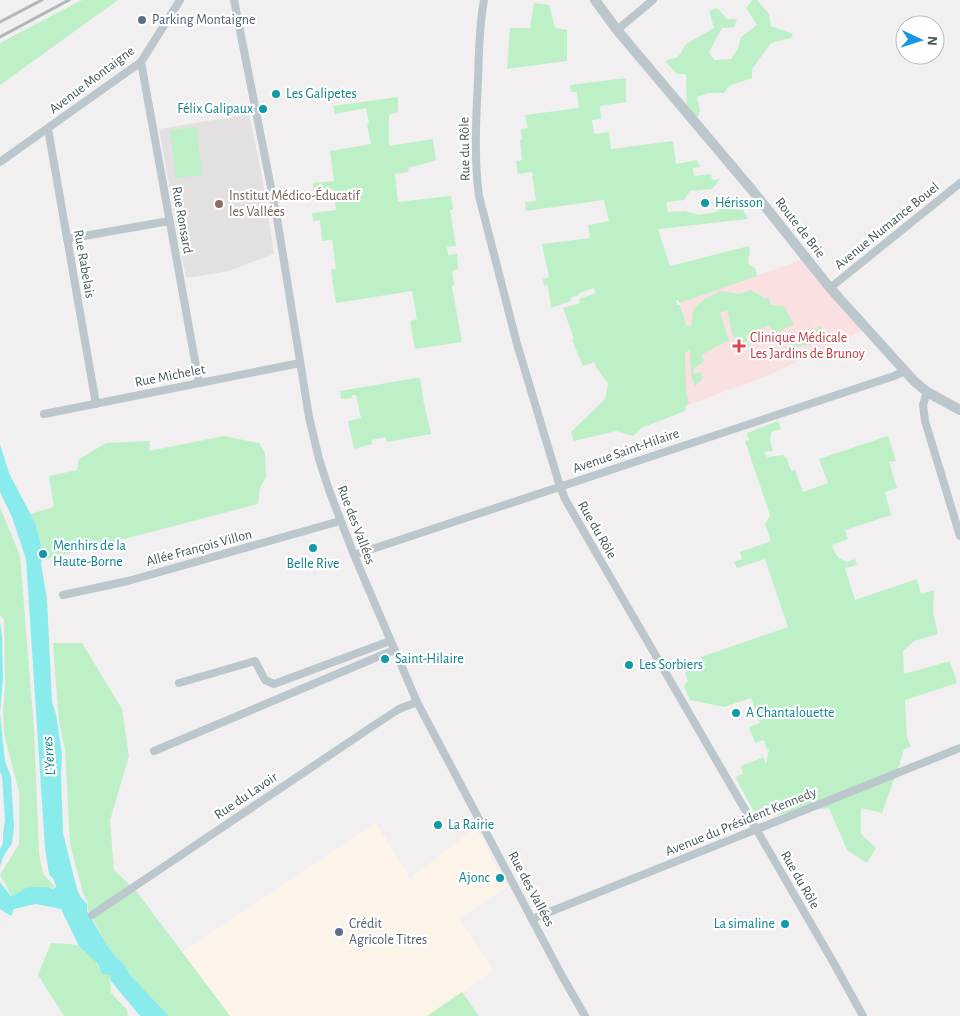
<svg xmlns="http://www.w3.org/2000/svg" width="960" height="1016" viewBox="0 0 960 1016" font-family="'Alegreya Sans',sans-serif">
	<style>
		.commercial { fill: #fcf3e9 }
		.education { fill: #e3e0e2 }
		.medical { fill: #fbe0e2 }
		.green { fill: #bdf0c7 }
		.water { fill: #8aebed }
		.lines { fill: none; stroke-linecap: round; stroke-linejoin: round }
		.minor { stroke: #bbc7cc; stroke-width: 8 }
		.tertiary { stroke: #bbc7cc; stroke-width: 10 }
		.rail { stroke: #b1b6ba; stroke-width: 3 }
		.service-dot { fill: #5c6f8a; stroke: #fff; stroke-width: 2 }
		.culture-dot { fill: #0f9aa8; stroke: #fff; stroke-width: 2 }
		.education-dot { fill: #8d6e63; stroke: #fff; stroke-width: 2 }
		.health-dot { fill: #e0444e; stroke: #fff; stroke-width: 2 }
		.labels { text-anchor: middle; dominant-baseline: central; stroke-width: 4.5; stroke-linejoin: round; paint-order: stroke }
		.service-label { font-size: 14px; fill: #4e5e75; stroke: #fff; text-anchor: start }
		.street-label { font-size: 14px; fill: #47575d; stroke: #fff }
		.culture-label { font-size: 14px; fill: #0d838f; stroke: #fff; text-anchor: start }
		.education-label { font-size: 14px; fill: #785e54; stroke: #fff; text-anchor: start }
		.health-label { font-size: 14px; fill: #be3a42; stroke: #fff; text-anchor: start }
		.water-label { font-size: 15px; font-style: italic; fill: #0c8285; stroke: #fff }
	</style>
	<rect width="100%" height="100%" fill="#f2eff0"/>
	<polygon class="commercial" points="376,823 410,878 476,828 507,887 459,919 494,971 427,1016 230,1016 182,952"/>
	<polygon class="education" points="249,114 262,176 274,254 229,271 186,278 159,129"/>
	<polygon class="medical" points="801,260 862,331 767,376 623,429 689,331 680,303"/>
	<g class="green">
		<polygon points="82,0 118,0 0,85 0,43"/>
		<polygon points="752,0 757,0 769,14 771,26 793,34 791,38 771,43 752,69 752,78 729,86 724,93 709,93 697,97 700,110 698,117 687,109 686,74 677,74 665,61 678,57 686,44 714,28 709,11 717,8 727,19 737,19 734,27 722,28 709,52 714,60 731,59 738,49 741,37 757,25 746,8"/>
		<polygon points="534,3 549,5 555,28 567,30 567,61 507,69 510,28 530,28"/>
		<polygon points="626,78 626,102 600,106 601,119 592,120 594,134 609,132 611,149 673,141 676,164 697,160 700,167 693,168 694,176 711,174 712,180 720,179 712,189 690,191 684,200 666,202 668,212 685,211 699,215 716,212 728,204 741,206 748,219 658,229 670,266 749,246 750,254 748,258 749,265 755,268 757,276 680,303 678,300 676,301 677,305 680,305 687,326 691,326 693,309 703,300 720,291 739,294 751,290 766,299 769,297 771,305 784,306 794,324 774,334 769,325 746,337 750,347 743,350 732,334 727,310 720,313 729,340 701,355 704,361 700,365 695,367 693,371 694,374 701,372 703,378 695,386 691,375 690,350 685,353 686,392 689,404 686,405 685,411 641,428 633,436 616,431 574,441 571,432 605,399 608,384 596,367 595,362 583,366 572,340 574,339 563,308 580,303 579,299 596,293 594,288 579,293 579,295 570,298 571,301 551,308 548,286 544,285 543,279 549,277 542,244 590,238 588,225 609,221 604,200 526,211 525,202 536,201 532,172 518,174 516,161 522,160 520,140 522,139 521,129 528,128 525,115 579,108 577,92 571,92 570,85"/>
		<polygon points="398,97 398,112 389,115 389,146 433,139 436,160 417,166 409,167 408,172 395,174 398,202 451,196 453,209 450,210 456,246 447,247 448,255 457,254 458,269 452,271 454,285 452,286 462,342 415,349 410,321 417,319 412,291 336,303 331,270 336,269 332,240 322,241 320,220 313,221 312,213 336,210 333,189 314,191 313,183 334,181 330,151 371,144 367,124 369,123 366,108 335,114 333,106"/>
		<polygon points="196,127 202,175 176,178 170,130"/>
		<polygon points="820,326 827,339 820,343 782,349 806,337 805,334"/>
		<polygon points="416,378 420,378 424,404 431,434 386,442 386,437 372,440 372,444 354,449 348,421 361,418 356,395 352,395 352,398 341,399 340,391"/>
		<path d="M778 421 781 429 771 432 770 442 773 451 764 452 767 457 783 455 787 459 791 471 795 470 803 492 828 483 819 459 888 436 896 461 889 462 897 488 885 492 891 515 845 530 848 539 832 545C835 555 837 558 847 562L855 559 857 565 845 568 855 600 917 579 921 594 934 590 933 613 938 634 914 641 903 651 904 674 950 661 957 683 905 700 907 737 911 747 904 749 900 762 901 764 899 765 882 813 861 808V834L876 848 867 863 847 850 829 808 774 815 765 819 757 817 735 777 743 774 741 766 762 758 761 754H762L766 764 769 749H767L764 740 755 743 749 727 760 723 751 698 724 707 690 700 684 686 688 681 685 672 699 668 698 663 702 661 701 657 788 627 765 559 737 568 734 562 742 559 740 552 771 541 765 524 770 515 745 441 749 440 747 433Z"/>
		<path d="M224 436 259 443 265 453 266 477 260 488 258 504 40 561C43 546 37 528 30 514L54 507 49 476 77 470 79 459 106 443 150 441 149 451Z"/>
		<polygon points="0,507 20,556 34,729 39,853 43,874 55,887 13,898 0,875 19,844 19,792 4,734 3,710 5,685 4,619 0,615"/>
		<polygon points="53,643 82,643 122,709 129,756 110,820 114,870 137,892 230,1016 169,1016 131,976 123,963 115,956 106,944 88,910 88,903 83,893 70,844 65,749 59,723"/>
		<path d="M51 943C59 944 72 943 79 946 89 951 98 964 102 974H110L111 993 127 1010 128 1016H64L38 975Z"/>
		<polygon points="462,992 479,1016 427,1016"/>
	</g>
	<g class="water">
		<path d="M0 444 9 473 35 523 40 541 42 555 41 564 47 599 52 702 56 714 62 754 61 776 63 833 77 889 80 896 87 904V911L106 944 115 956 123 963 131 976 169 1016H140L111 981 110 975 102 974 98 964 79 946 61 909 36 904 14 909 11 916 0 909V882L11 896C16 895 18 893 22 890 29 886 46 886 53 889L56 887 54 880 49 874 45 848 26 559 12 517 0 492Z"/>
		<polygon points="0,622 2,638 3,678 0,713 2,734 5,761 11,777 14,827 12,843 3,857 0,867 0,849 3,843 3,834 5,820 2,776 0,772"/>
	</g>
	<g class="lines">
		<g class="minor">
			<polyline points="234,0 277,218 309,417 319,459 329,490 354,555 417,702 562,976 585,1016"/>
			<path d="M484 0C479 26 479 54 478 80 476 119 474 158 479 196L517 344 558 480 565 499 832 960 863 1016"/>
			<polyline points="617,30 653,0"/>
			<polyline points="141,62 199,383"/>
			<polyline points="48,129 96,404"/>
			<polyline points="0,162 141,62 180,0"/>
			<polyline points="67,239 169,221"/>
			<polyline points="830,288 960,183"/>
			<polyline points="927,392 923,405 925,421 960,536"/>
			<polyline points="44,414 300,363"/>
			<polyline points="354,555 894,376 905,371"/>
			<polyline points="63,595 128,581 340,521"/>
			<polyline points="179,683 255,661 265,680 274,684 390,641"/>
			<polyline points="154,751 394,650"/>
			<polyline points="92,915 373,726 399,709 417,702"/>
			<polyline points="532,919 960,748"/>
		</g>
		<polyline class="tertiary" points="595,0 617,30 752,190 830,288 914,381 927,392 960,410"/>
		<g class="rail">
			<polyline points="0,22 42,0"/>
			<polyline points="0,37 69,0"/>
		</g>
	</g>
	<g class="service-dot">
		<circle cx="142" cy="20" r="5"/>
		<circle cx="339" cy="932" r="5"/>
	</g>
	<g class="culture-dot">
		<circle cx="276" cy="94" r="5"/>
		<circle cx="263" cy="109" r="5"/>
		<circle cx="705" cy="203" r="5"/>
		<circle cx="313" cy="548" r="5"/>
		<circle cx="43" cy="554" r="5"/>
		<circle cx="385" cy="659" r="5"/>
		<circle cx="629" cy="665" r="5"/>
		<circle cx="736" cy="713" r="5"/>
		<circle cx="438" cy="825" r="5"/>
		<circle cx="500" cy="878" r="5"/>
		<circle cx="785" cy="924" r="5"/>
	</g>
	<circle class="education-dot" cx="219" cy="204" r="5"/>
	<path class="health-dot" d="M736.5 338.5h5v5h5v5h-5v5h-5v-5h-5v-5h5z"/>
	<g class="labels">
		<g class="service-label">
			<text x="152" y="20">Parking Montaigne</text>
			<text x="349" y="924">Crédit<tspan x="349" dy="16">Agricole Titres</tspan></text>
		</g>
		<g class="street-label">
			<text transform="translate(92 80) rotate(-37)">Avenue Montaigne</text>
			<text transform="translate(465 149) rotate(-91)">Rue du Rôle</text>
			<text transform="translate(182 220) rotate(80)">Rue Ronsard</text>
			<text transform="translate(887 226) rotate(-39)">Avenue Numance Bouel</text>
			<text transform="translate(800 228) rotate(52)">Route de Brie</text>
			<text transform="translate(84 264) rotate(80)">Rue Rabelais</text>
			<text transform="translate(170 376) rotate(-11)">Rue Michelet</text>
			<text transform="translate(626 451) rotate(-19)">Avenue Saint-Hilaire</text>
			<text transform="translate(356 525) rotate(69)">Rue des Vallées</text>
			<text transform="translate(597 530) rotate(60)">Rue du Rôle</text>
			<text transform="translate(199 548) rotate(-15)">Allée François Villon</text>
			<text transform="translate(246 796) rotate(-34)">Rue du Lavoir</text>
			<text transform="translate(741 822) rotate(-22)">Avenue du Président Kennedy</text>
			<text transform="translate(800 880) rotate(60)">Rue du Rôle</text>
			<text transform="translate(531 889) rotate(62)">Rue des Vallées</text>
		</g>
		<g class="culture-label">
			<text x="286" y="94">Les Galipetes</text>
			<text x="253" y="109" text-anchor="end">Félix Galipaux</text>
			<text x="715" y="203">Hérisson</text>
			<text x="53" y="546">Menhirs de la<tspan x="53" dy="16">Haute-Borne</tspan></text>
			<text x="313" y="564" text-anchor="middle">Belle Rive</text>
			<text x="395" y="659">Saint-Hilaire</text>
			<text x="639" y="665">Les Sorbiers</text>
			<text x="746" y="713">A Chantalouette</text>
			<text x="448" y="825">La Rairie</text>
			<text x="490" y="878" text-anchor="end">Ajonc</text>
			<text x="775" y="924" text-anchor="end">La simaline</text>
		</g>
		<g class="education-label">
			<text x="229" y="196">Institut Médico-Éducatif<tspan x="229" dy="16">les Vallées</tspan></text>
		</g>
		<g class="health-label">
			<text x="750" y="338">Clinique Médicale<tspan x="750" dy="16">Les Jardins de Brunoy</tspan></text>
		</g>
		<g class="water-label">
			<text transform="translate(49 756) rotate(-95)">L'Yerres</text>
		</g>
	</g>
	<g transform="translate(920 40) rotate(94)"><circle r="24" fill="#ffffff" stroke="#b5bcbe"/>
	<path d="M0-4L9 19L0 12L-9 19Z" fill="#1796e4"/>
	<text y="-8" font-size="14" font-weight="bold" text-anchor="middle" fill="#47575d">N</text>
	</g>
</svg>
